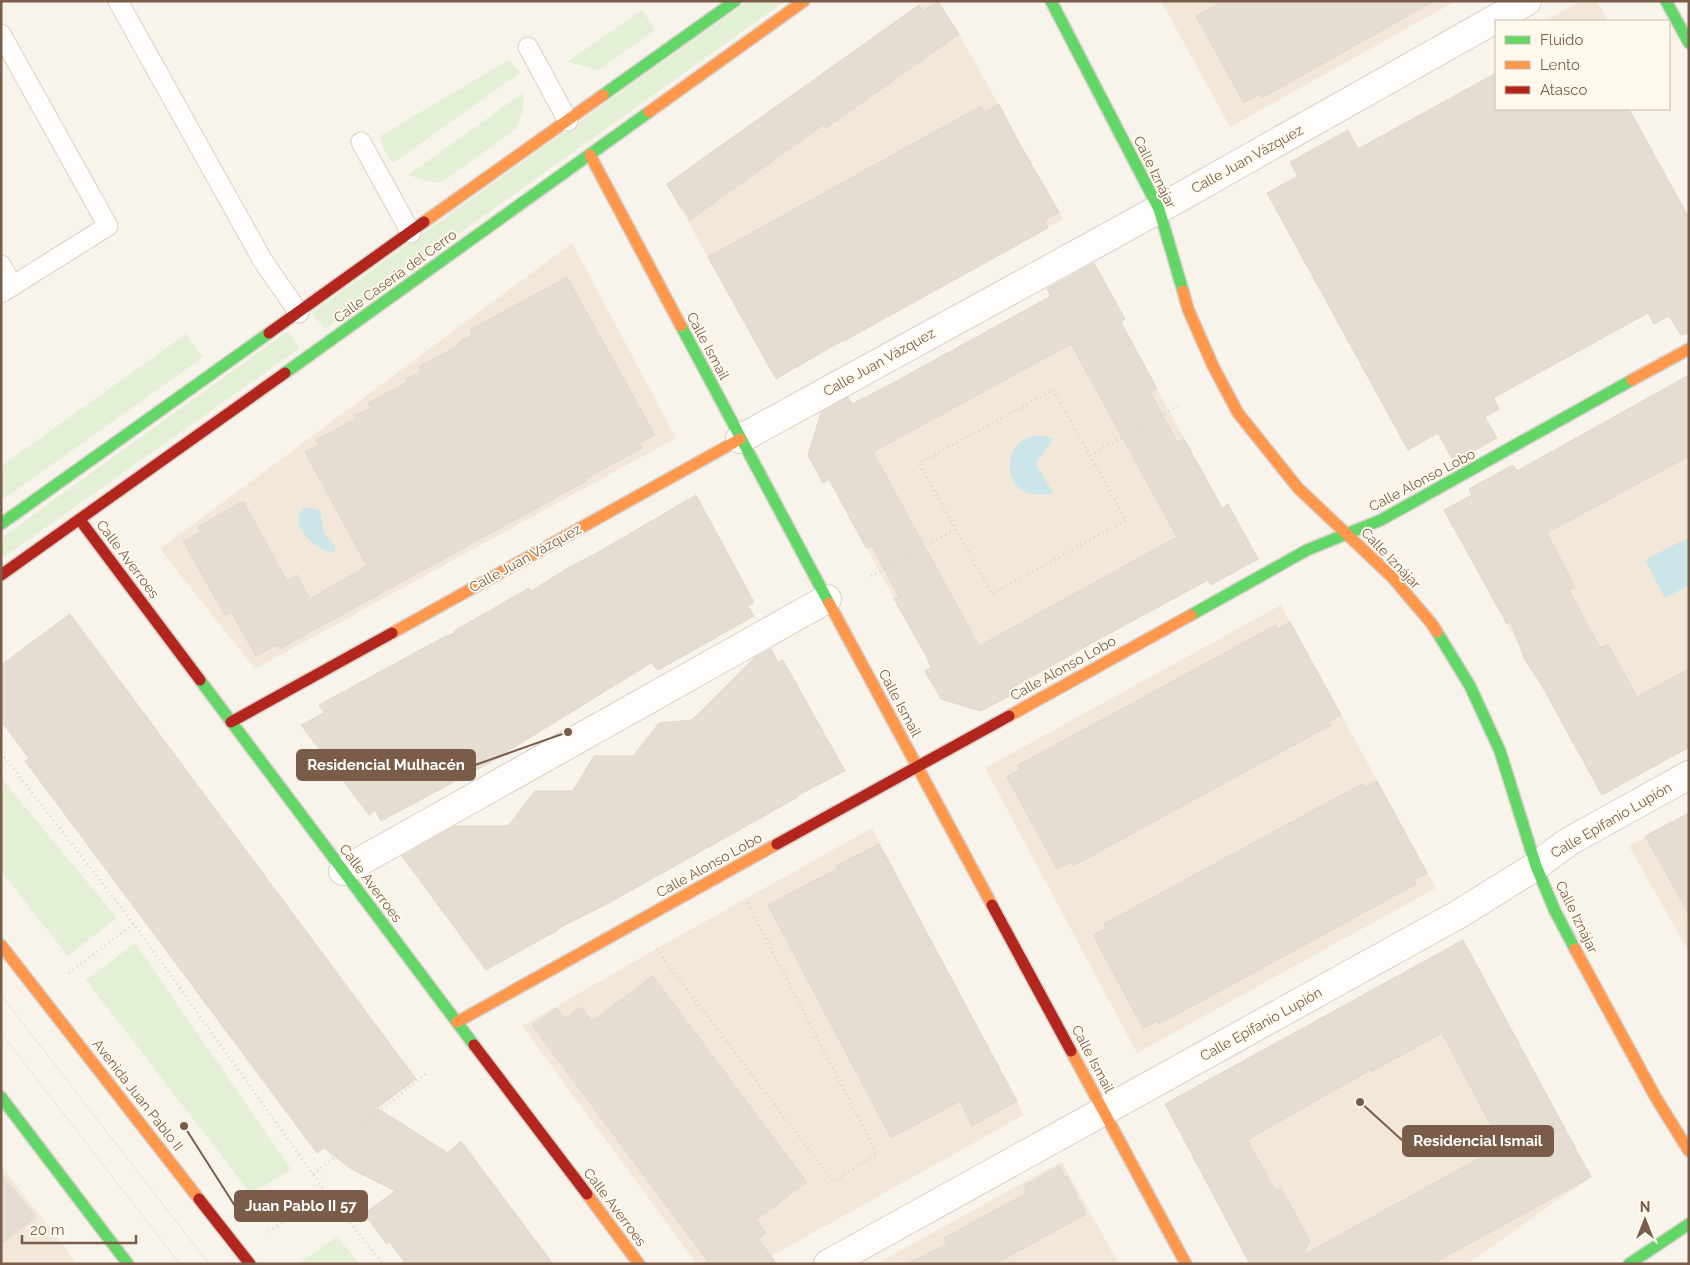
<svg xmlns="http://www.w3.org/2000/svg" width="1690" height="1265" viewBox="0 0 1690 1265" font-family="Raleway,sans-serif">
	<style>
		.residential { fill: #f2e7d8 }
		.green { fill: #e3f0d5 }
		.water { fill: #cce5e9 }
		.building { fill: #e5dcd2; stroke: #e1d7cd; fill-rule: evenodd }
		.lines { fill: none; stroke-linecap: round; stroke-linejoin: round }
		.lane-casing { stroke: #d7d1c9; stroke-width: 21 }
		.street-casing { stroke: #d7d1c9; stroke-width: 30 }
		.fast-casing { stroke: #d8d1c9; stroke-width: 14 }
		.slow-casing { stroke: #d8d1c9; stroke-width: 14 }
		.jam-casing { stroke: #d8d1c9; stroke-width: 14 }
		.path { stroke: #dbd4cd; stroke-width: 3; stroke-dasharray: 1 4; stroke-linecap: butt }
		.lane { stroke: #fefdfc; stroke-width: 19 }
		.street { stroke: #fefdfc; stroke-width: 28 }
		.fast { stroke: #63d668; stroke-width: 11 }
		.slow { stroke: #ff974d; stroke-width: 11 }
		.jam { stroke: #b3261e; stroke-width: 11 }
		.tram { stroke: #e5e2e5; stroke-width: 1 }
		.labels { text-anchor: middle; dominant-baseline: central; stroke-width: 4; stroke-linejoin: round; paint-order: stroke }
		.street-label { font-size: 14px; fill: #795d49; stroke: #fff9ed }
		.leader { fill: none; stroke: #795d49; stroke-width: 2 }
		.callout-dot { fill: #795d49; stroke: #fff9ed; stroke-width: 2 }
		.callout { fill: #795d49; stroke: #795d49; stroke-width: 2 }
		.callout-label { font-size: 15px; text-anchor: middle; font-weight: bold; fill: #fff }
	</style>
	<rect width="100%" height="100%" fill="#f8f4eb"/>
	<g class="residential">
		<polygon points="924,1 937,1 959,34 1063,219 776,379 667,184"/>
		<polygon points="1161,1 1456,1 1230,127"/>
		<polygon points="1581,1 1597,1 1608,21 1545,21"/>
		<polygon points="572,243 676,438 255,669 160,549"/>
		<polygon points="1094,263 1125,319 1120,322 1222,507 1228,504 1258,559 1211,585 1207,580 1046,668 1008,690 1011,695 981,711 941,699 925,671 931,667 906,620 829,480 823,483 808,455 820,414 849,398 853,405 1041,302 1051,296 1047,289"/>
		<polygon points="1689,377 1689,748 1602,795 1444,510"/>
		<polygon points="1281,605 1436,888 1137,1053 985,768"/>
		<polygon points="1689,813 1689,952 1629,846"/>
		<polygon points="872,828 1024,1115 757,1264 697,1264 522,1026 656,949"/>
		<polygon points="1463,940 1591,1177 1467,1264 1250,1264 1165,1104"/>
		<polygon points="1061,1161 1119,1264 876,1264 1057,1164"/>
		<polygon points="1,1166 45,1222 77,1264 1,1264"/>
	</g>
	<g class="green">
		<polygon points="748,1 785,1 325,329 312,313"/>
		<polygon points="642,10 655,30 599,70 567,62"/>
		<polygon points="509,60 520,73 393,163 385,151 380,136"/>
		<polygon points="524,92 523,109 517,128 441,183 424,180 408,175"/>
		<polygon points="288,331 300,348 1,559 1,538"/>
		<polygon points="186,334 203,357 1,501 1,466"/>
		<polygon points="1,778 117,918 68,956 1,871"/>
		<polygon points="135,943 291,1169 251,1194 86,980"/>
		<polygon points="337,1237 360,1264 303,1264 301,1262"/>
	</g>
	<g class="water">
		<path d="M1033 436H1046L1053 439 1036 464 1053 493C1044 494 1034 496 1025 492 1006 483 1006 456 1019 443 1022 440 1029 438 1033 436Z"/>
		<path d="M306 507 320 511 324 534 335 546V552C317 555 283 519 306 507Z"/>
		<polygon points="1689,537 1689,585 1665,598 1645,560"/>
	</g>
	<g class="building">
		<polygon points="1223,1 1434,1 1262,98 1260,94 1244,103 1196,16"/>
		<polygon points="938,2 959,34 826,128 823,125 690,220 684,209 682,210 667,184 919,5 923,11"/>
		<polygon points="1496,73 1496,109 1629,109 1689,218 1689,333 1681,335 1669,316 1654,324 1648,313 1493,398 1499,409 1485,417 1497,438 1454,462 1438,433 1408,450 1267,193 1298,176 1290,162 1348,130 1358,149"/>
		<polygon points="999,104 1016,138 1059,212 1044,221 1048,228 844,341 844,339 776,379 708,257 981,106 985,113"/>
		<path d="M1094 263 1125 319 1121 322 1157 389 1150 392 1164 417 1177 442 1184 439 1222 508 1228 504 1258 559 1211 585 1208 580 1103 637 1008 690 1011 695 981 711 941 699 925 671 931 667 927 657 894 599 899 597 872 546 866 548 829 479 823 483 808 455 821 413 848 397 852 404 891 384 1051 296 1047 289ZM1071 344 1177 537 979 646 873 452Z"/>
		<polygon points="567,277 655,435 639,443 642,448 585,479 586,481 279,649 276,645 256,656 231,612 225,615 183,541 201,532 198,527 243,501 287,581 297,575 310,599 367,566 305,452 319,445 316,440 357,418 355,415 370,408 368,403 408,382 406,379 421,371 419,367 459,345 458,343 472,335 470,330"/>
		<polygon points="1689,375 1689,456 1547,533 1575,587 1569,590 1600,648 1608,644 1637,697 1689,669 1689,747 1602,795 1541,684 1525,660 1511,622 1507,624 1444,510 1472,495 1469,489 1513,465 1517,471"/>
		<polygon points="696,495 754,602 748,606 754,616 658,670 651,663 500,756 502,756 381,821 375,810 369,815 301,725 324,713 319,705 442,638 455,633 454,631 529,588 531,591 568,568 602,550"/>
		<polygon points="70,614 416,1079 377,1108 448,1153 461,1141 553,1264 406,1264 389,1241 387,1244 364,1214 395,1191 350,1168 324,1148 317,1153 61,809 25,761 29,758 1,721 1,665"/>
		<polygon points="1290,622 1341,715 1328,722 1331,725 1274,756 1073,866 1071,862 1057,869 1007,777 1020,769 1018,765 1131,704 1276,625 1278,629"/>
		<polygon points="771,649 778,662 783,660 845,771 798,795 798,797 607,904 557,929 558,930 486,970 402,856 455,826 508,826 535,791 573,791 594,756 633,756 659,723 692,720 754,658"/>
		<polygon points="1377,781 1427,873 1414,880 1416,884 1255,972 1159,1024 1157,1021 1143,1028 1093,935 1106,928 1104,924 1319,807 1362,784 1364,788"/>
		<polygon points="1689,813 1689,914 1645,836"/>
		<polygon points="879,844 1017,1101 972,1126 960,1101 891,1138 768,905 837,869 836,866"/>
		<path d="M1463 940 1591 1177 1432 1264H1250L1165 1104ZM1442 1033 1502 1146 1303 1255 1310 1241 1281 1188 1276 1191 1247 1140 1372 1069 1371 1072Z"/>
		<polygon points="653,976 807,1182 756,1220 766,1233 758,1239 777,1264 710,1264 532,1025 557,1008 565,1019 581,1007 592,1021"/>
		<polygon points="1059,1166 1065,1177 1067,1176 1086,1214 995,1264 907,1264 947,1244 944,1238 1027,1193 1024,1186"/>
		<polygon points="1,1174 36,1217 1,1244"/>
	</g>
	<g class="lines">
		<defs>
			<g id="lane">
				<polyline points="118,1 263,261 299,313"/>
				<polyline points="1,34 108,226 1,293"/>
				<polyline points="528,47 568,121"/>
				<polyline points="361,142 411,233"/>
				<polyline points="1,265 13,286"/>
			</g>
			<g id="street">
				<polyline points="740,439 1159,209 1527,1"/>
				<polyline points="343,871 827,599"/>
				<polyline points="828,1264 1459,914 1536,866 1568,842 1689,775"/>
			</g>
			<g id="fast">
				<polyline points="1051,1 1159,209 1183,291"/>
				<polyline points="1666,1 1689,43"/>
				<polyline points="603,95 735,1"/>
				<polyline points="681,326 829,603"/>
				<polyline points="285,373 649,112"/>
				<polyline points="1,524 269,333"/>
				<polyline points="1191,615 1307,550 1381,520 1632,380"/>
				<polyline points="1437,632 1470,686 1500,751 1536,866 1555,911 1575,949"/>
				<polyline points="200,680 474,1045"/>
				<polyline points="1,1097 128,1264"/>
				<polyline points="1629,1264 1689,1224"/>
			</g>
			<g id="slow">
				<polyline points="649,112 804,1"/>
				<polyline points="590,155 681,326"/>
				<polyline points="424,222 603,95"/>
				<polyline points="1183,291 1188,309 1213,366 1238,413 1298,488 1392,577 1432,624 1437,632"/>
				<polyline points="1632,380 1689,349"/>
				<polyline points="829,603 992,905"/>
				<polyline points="392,633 740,439"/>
				<polyline points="1009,716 1191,615"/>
				<polyline points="1,945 199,1199"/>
				<polyline points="1575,949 1656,1098 1689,1151"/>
				<polyline points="457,1022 777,844"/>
				<polyline points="1071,1051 1186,1264"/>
				<polyline points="587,1194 639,1264"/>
			</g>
			<g id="jam">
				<polyline points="269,333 424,222"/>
				<polyline points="80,520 200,680"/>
				<polyline points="1,575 285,373"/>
				<polyline points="231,722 392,633"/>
				<polyline points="777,844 1009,716"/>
				<polyline points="992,905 1071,1051"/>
				<polyline points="474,1045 587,1194"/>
				<polyline points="199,1199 250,1264"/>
			</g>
		</defs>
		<use href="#lane" class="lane-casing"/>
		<use href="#street" class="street-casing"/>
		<use href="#fast" class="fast-casing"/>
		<use href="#slow" class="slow-casing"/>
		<use href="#jam" class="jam-casing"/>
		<g class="path">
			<polygon points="1053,390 1126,520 992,594 919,463"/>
			<polyline points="1090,455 1178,406"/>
			<polyline points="871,576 956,529"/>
			<polyline points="1,753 134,924 325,1191 383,1264"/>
			<polyline points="656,949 833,1181 877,1154 746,900"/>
			<polyline points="69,973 134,924"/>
			<polyline points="313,1174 334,1158 369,1119 428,1072"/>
			<polyline points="269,1232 325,1191"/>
		</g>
		<use href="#lane" class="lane"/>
		<use href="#street" class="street"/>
		<use href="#fast" class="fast"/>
		<use href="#slow" class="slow"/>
		<use href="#jam" class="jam"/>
		<g class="tram">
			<polyline points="1,995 209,1264"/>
			<polyline points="1,1033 180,1264"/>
		</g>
	</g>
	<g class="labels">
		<g class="street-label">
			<text transform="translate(1247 159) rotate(-29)">Calle Juan Vázquez</text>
			<text transform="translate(1155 172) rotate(64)">Calle Iznájar</text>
			<text transform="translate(395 276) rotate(-36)">Calle Casería del Cerro</text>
			<text transform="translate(708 346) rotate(62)">Calle Ismail</text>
			<text transform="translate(879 362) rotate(-29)">Calle Juan Vázquez</text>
			<text transform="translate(1422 480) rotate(-28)">Calle Alonso Lobo</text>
			<text transform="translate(525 558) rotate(-29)">Calle Juan Vázquez</text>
			<text transform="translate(1391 558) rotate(46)">Calle Iznájar</text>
			<text transform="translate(128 559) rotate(53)">Calle Averroes</text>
			<text transform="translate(1063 668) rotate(-29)">Calle Alonso Lobo</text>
			<text transform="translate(900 703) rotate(62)">Calle Ismail</text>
			<text transform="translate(1611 820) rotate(-30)">Calle Epifanio Lupión</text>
			<text transform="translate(709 865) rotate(-29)">Calle Alonso Lobo</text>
			<text transform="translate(371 883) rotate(53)">Calle Averroes</text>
			<text transform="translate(1577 917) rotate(64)">Calle Iznájar</text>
			<text transform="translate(1261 1024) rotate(-29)">Calle Epifanio Lupión</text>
			<text transform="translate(1093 1059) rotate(62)">Calle Ismail</text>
			<text transform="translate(138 1095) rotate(52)">Avenida Juan Pablo II</text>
			<text transform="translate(615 1207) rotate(53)">Calle Averroes</text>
		</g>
	</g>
	<path class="leader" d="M568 732L475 765M1360 1102L1403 1141M184 1126L235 1206"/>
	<g class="callout-dot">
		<circle cx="568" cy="732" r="5"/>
		<circle cx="1360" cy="1102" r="5"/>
		<circle cx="184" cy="1126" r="5"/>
	</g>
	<g class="callout">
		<rect x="297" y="750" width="178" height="30" rx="5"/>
		<rect x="1403" y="1126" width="150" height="30" rx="5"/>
		<rect x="235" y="1191" width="132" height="30" rx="5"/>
	</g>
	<g class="callout-label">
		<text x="386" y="770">Residencial Mulhacén</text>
		<text x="1478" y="1146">Residencial Ismail</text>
		<text x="301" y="1211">Juan Pablo II 57</text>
	</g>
	<rect width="1690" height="1265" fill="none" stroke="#795d49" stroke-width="5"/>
	<rect x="1495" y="20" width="175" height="90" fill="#fff9ed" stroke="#c9bbab"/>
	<rect x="1505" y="36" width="25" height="8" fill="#63d668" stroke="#c9bbab"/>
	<text x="1540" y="45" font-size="15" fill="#795d49">Fluido</text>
	<rect x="1505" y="61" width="25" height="8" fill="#ff974d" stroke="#c9bbab"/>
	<text x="1540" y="70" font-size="15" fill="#795d49">Lento</text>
	<rect x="1505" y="86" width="25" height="8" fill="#b3261e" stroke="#c9bbab"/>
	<text x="1540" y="95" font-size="15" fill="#795d49">Atasco</text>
	<g transform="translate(1645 1220)" stroke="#fff9ed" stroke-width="4" paint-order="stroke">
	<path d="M0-4L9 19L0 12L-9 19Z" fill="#795d49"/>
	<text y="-8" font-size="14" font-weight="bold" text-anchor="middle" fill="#795d49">N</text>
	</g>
	<path d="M22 1235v8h114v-8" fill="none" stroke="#795d49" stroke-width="2.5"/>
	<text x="30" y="1235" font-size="15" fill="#795d49" stroke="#fff9ed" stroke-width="4" paint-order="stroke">20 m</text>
</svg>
